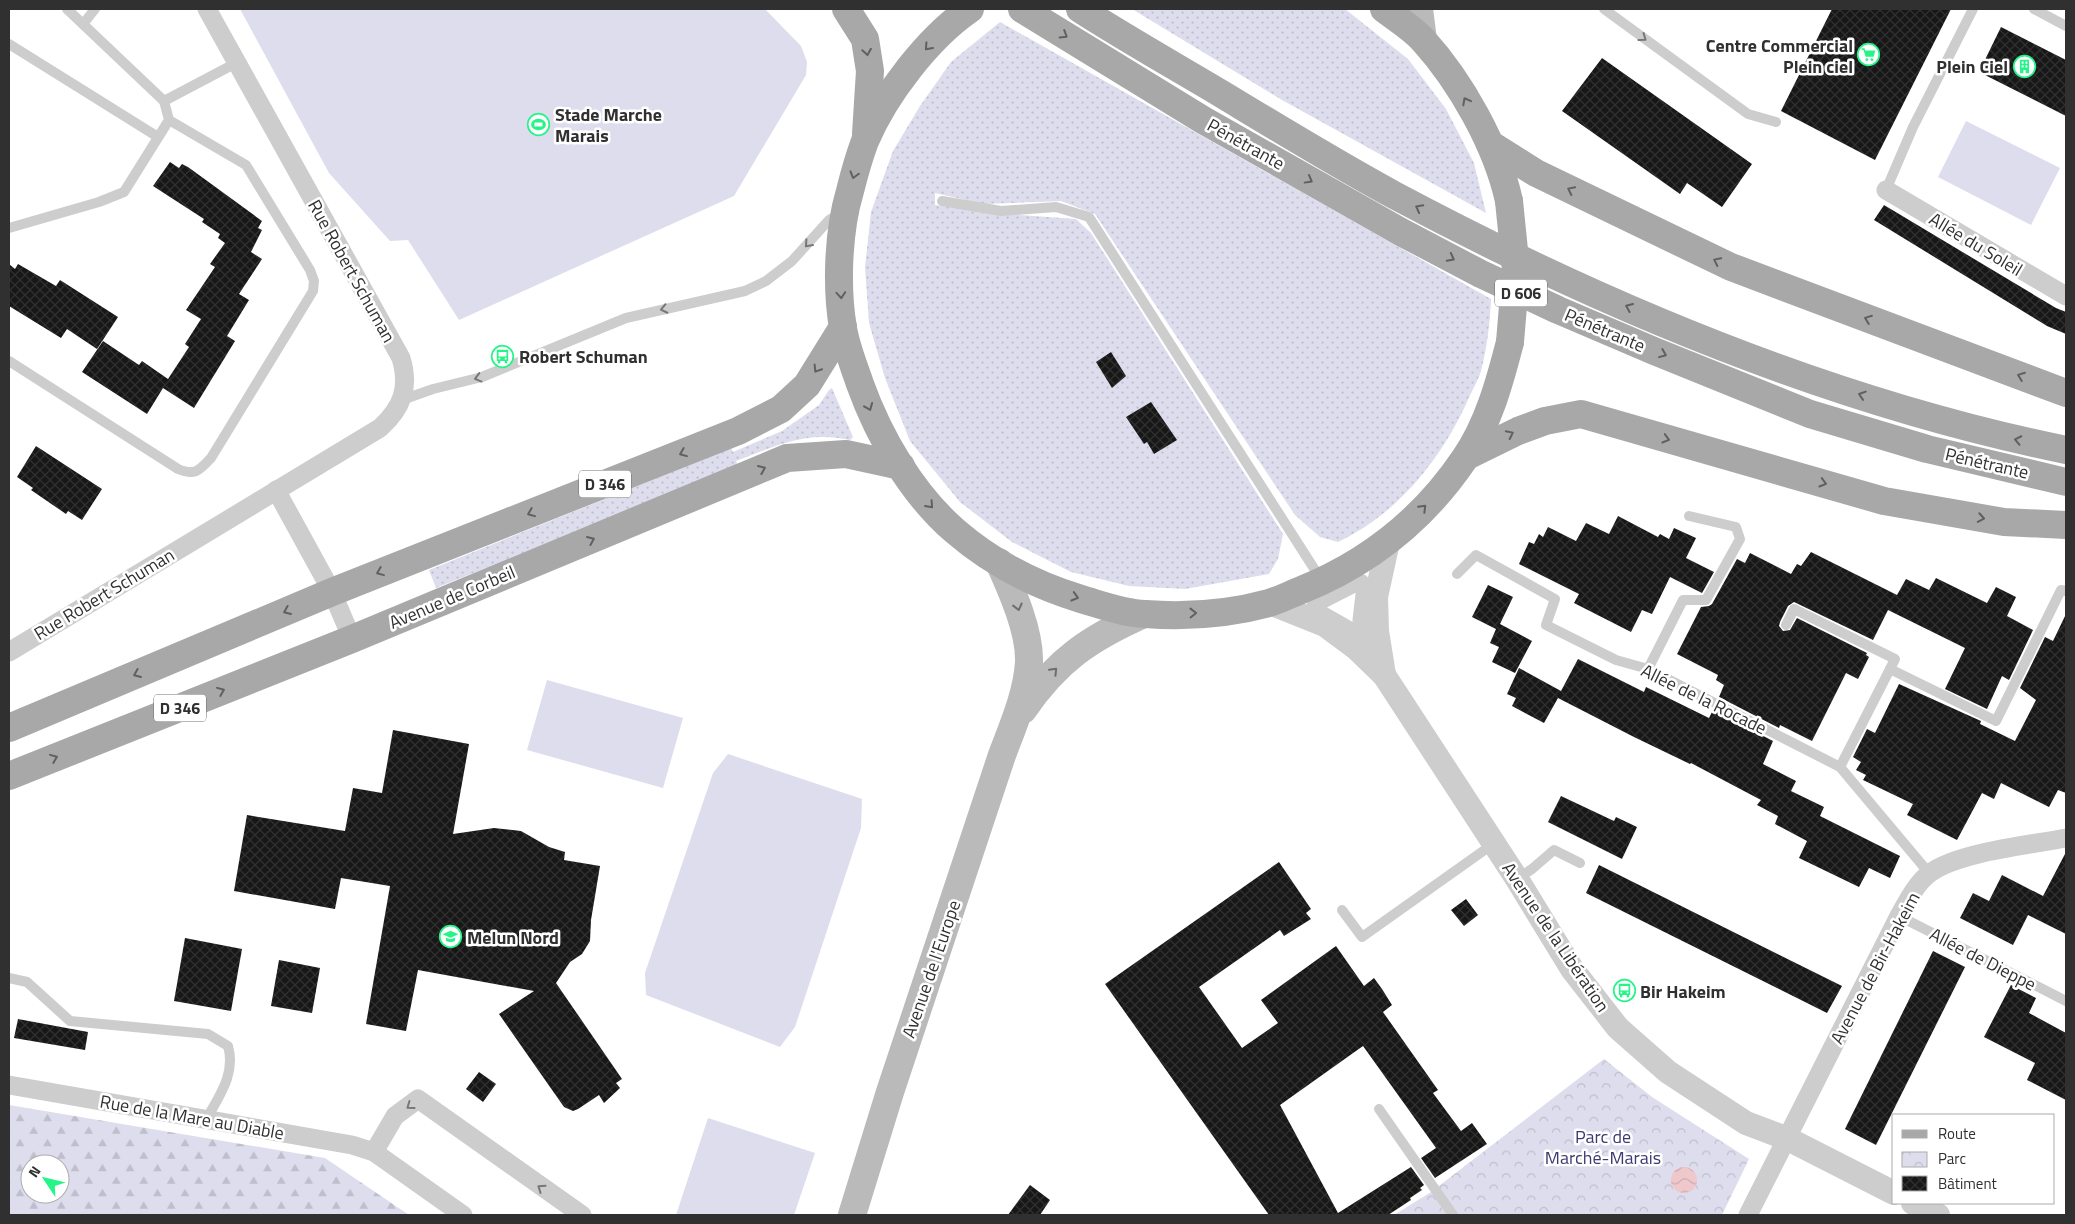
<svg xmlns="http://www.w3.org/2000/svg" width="2075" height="1224" viewBox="0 0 2075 1224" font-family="'Titillium Web',sans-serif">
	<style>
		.grass { fill: url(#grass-dots) }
		.forest { fill: url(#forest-firs); fill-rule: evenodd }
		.park { fill: url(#park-crowns) }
		.garden { fill: #dde }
		.water { fill: url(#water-waves) }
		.building { fill: url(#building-cross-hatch) }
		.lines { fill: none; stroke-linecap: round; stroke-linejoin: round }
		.service { stroke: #cdcdcd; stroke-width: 10 }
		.pedestrian { stroke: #cdcdcd; stroke-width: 15 }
		.minor { stroke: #cdcdcd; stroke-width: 19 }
		.tertiary { stroke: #cdcdcd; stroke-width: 24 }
		.secondary { stroke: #bababa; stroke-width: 28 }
		.primary { stroke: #a8a8a8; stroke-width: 28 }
		.primary-bridge { stroke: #a8a8a8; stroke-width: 28 }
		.oneway { stroke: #606060 }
		.oneway2 { stroke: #777 }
		.oneway3 { stroke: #6e6e6e }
		.labels { text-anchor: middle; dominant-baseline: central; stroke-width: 5; stroke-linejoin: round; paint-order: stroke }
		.shield { fill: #fff; stroke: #6e6e6e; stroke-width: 1 }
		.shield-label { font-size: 16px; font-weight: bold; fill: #303030 }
		.poi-label { font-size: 18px; font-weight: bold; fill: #303030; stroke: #fff; text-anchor: start }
		.street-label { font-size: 18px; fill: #303030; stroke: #fff }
		.park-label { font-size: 18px; fill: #3d3971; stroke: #fff }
	</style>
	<defs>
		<pattern id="grass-dots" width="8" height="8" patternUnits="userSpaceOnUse" patternTransform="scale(1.25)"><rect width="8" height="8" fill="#dde"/><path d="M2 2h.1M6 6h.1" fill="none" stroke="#bebecc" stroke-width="1.8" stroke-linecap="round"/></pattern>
		<pattern id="forest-firs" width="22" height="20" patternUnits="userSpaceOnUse" patternTransform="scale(1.25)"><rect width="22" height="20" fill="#dde"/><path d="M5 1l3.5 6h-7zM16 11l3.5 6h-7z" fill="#bebecc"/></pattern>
		<pattern id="park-crowns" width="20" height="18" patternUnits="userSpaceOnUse" patternTransform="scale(1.25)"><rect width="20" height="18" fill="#dde"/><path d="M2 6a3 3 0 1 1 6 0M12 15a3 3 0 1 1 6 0" fill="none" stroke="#bebecc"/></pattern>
		<pattern id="water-waves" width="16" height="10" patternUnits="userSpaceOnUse" patternTransform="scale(1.25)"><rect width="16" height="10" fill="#efc8cb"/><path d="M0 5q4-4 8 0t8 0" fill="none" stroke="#cdacaf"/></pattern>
		<pattern id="building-cross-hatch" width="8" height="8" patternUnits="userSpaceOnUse" patternTransform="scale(1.25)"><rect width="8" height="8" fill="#171717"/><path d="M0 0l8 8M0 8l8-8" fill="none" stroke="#303030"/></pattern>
	</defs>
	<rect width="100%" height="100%" fill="#fff"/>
	<g class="grass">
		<polygon points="1132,9 1345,9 1408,59 1446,109 1474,163 1486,213 1282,100"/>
		<path d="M1000 22 1491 299C1490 323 1487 348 1481 371 1478 381 1471 392 1467 402 1440 461 1397 514 1338 542L1320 537 1295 515 1095 214 1061 201 983 204 935 193V205L1007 214 1076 219 1091 233 1283 534 1278 559 1269 574 1185 589 1129 586 1071 572 1012 542 960 502 910 441 885 378 869 323 865 267 871 212 893 151 920 106 951 62Z"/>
		<path d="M832 388 853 437 850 440C806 430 776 446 736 461L738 467 436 588 429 570 731 448 733 452 782 431 819 405 829 390Z"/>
	</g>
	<path class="forest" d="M9 1105 325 1158 409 1215H9ZM30 1164H60V1194H30Z"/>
	<polygon class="park" points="1604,1059 1652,1097 1749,1159 1722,1215 1394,1215 1431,1192"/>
	<g class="garden">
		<polygon points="240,9 765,9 801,46 807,62 806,75 734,196 459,320 408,240 390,241 329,173"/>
		<polygon points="1966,121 2060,168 2031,225 1938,177"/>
		<polygon points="547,680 683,718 663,788 527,750"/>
		<polygon points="728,754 862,799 861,828 795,1027 780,1047 646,995 645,973 713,773"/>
		<polygon points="708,1118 815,1153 794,1215 676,1215"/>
	</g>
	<circle class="water" cx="1684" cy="1180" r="13"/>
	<g class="building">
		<polygon points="1832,9 1951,9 1875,160 1781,111"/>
		<polygon points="2001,27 2066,60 2066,116 1979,72"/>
		<polygon points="1602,58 1752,164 1722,207 1687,183 1680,194 1562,111"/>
		<polygon points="170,162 179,168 182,164 188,167 262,221 258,228 262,230 251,252 262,259 239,294 249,300 227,336 235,341 194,408 163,388 147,414 82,372 103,341 139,365 142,361 168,379 189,347 185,344 201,319 186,310 215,267 210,264 225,243 218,238 220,234 202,222 204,219 153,186"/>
		<polygon points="1884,205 2056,308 2066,312 2066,334 2047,326 1874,220"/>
		<polygon points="9,264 15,269 18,264 56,286 60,280 118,317 97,349 67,329 61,338 9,306"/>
		<polygon points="1111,352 1126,376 1112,388 1096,362"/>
		<polygon points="1151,402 1177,440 1154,454 1147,442 1144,444 1126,417"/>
		<polygon points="36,446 102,489 82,520 68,511 66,514 31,490 33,488 17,477"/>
		<polygon points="1618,516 1658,537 1660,534 1669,539 1674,528 1696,538 1686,558 1714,572 1702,593 1670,577 1652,614 1642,610 1631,632 1574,603 1579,594 1519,564 1529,542 1534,544 1539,534 1543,537 1548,527 1576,541 1586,523 1609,534"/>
		<polygon points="1811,552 1897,595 1906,579 1929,590 1936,578 1987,603 1996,587 2016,597 2007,616 2033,630 2009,680 2002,676 1987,709 1945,689 1965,648 1888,610 1873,640 1794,602 1788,606 1780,622 1779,626 1783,631 1790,630 1797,618 1867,653 1866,655 1869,657 1858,679 1846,673 1812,741 1780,725 1779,728 1719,697 1724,685 1716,680 1718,675 1677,654 1701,607 1709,606 1712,604 1737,559 1745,563 1750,553 1791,574 1797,564 1801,566"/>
		<polygon points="1488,585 1513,597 1500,624 1532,641 1515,673 1492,662 1499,647 1490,643 1496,629 1472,617"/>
		<polygon points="2066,614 2066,793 2058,790 2049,807 2001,783 1994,799 1982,793 1957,840 1907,815 1913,804 1863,780 1866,775 1856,770 1861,762 1853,757 1867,729 1875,733 1899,684 1981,721 1980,724 2015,741 2036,700 2020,688 2045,637 2053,641"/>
		<polygon points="1578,659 1644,692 1646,687 1709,718 1713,710 1773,741 1763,764 1796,781 1791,791 1824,807 1820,816 1900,856 1890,878 1869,868 1859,887 1799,858 1807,841 1775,824 1778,816 1757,805 1761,800 1691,763 1690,764 1634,737 1558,698 1544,723 1512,706 1516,698 1507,694 1519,668 1561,691"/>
		<polygon points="393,730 469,744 453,834 494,828 521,831 549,847 565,852 564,860 600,866 591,920 590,941 582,954 570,962 556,983 622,1079 616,1083 620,1088 604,1103 599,1095 578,1109 573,1111 564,1107 499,1014 534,991 418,970 406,1031 366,1024 390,886 341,878 335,909 234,891 247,815 345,831 353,788 382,793"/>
		<polygon points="1561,796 1614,821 1616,817 1637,827 1622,859 1548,822"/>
		<polygon points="2066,852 2066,934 2028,915 2013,945 1960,918 1973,893 1989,901 2002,875 2043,896"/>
		<polygon points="1279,862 1311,909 1306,913 1311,919 1284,936 1280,930 1199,987 1242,1048 1278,1023 1261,1000 1336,946 1364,986 1374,978 1382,989 1392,1005 1383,1012 1438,1090 1433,1093 1461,1131 1472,1123 1487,1144 1435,1178 1421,1158 1436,1148 1363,1046 1280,1105 1338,1213 1411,1167 1424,1185 1420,1188 1422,1190 1410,1198 1411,1200 1388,1215 1269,1215 1105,984"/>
		<polygon points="1599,865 1842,986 1827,1013 1586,893"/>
		<polygon points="1466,899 1478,915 1464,926 1451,910"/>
		<polygon points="185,938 242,949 231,1011 174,1001"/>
		<polygon points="1933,951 1965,967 1876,1145 1845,1129"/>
		<polygon points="279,960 320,968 312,1013 271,1006"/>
		<polygon points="2011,985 2036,998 2029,1013 2066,1033 2066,1100 2027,1080 2035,1063 1984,1037"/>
		<polygon points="18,1019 88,1032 85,1050 14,1038"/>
		<polygon points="479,1072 496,1084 483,1102 466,1089"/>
		<polygon points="1030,1185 1050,1200 1040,1215 1008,1215"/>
	</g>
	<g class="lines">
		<g class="service">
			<polyline points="67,9 164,101 238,62"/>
			<polyline points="1604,9 1748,114 1776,122"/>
			<polyline points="2034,9 2066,26"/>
			<polyline points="83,24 95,9"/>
			<polyline points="9,44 158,137"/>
			<polyline points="1886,190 1913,127 1973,9"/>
			<polyline points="942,201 1001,211 1056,207 1089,217 1322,581"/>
			<polyline points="9,228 99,202 124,192 169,120 164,101"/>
			<path d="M9 361 178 469C195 476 199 471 211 458L313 291 314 281 310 270 246 165 169 120"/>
			<polyline points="402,400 433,389 482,377 626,318 745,291 766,281 792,261 829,220 841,213"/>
			<polyline points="1457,574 1476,555 1555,599 1546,625 1616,660 1648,669 1840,767 1929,873"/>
			<polyline points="1786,625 1794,609 1895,659 1890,669 1996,721 2061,590 2066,591"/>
			<polyline points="1648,669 1683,600 1706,600 1740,539 1736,527 1689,516"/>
			<polyline points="1840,767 1890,669"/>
			<polyline points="1517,879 1532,869 1554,850 1580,863"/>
			<polyline points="1342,910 1362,937 1493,844"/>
			<polyline points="1899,916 2066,1001"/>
			<path d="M9 978 27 982 70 1021 208 1034 228 1046C236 1074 219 1096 206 1120"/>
			<polyline points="1379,1109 1453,1215"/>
		</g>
		<polygon class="pedestrian" points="1362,582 1364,586 1360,620 1363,639 1359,640 1350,629 1313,608 1315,605 1358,583"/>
		<g class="minor">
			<polyline points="1886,190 2066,296"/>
			<polyline points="276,490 332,592 352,639"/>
			<path d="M9 652 380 428C402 408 410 388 401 358L207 9"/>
			<polyline points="9,1085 352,1145 374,1152 463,1215"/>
			<polyline points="374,1152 395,1116 418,1099 582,1215"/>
			<path d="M1748 1215 1899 916C1907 902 1916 883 1930 873 1958 852 2030 845 2066 838"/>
		</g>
		<g class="tertiary">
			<polyline points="1270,603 1325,625 1356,648 1384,675 1517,879 1572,969 1618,1028 1668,1072 1746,1123 1788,1139 1894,1193"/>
			<polyline points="1384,675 1377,631 1376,597 1388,542"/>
			<polyline points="1913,1203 1938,1215"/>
		</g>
		<g class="secondary">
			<polyline points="1419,9 1423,40"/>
			<path d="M1023 710C1057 660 1090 638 1144 614"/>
			<path d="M852 1215 890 1092 1002 755C1013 726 1027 694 1029 662 1030 631 1012 591 999 562"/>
		</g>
		<g class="primary">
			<polyline points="846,9 865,39 870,71 866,134"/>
			<path d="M970 9C928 38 885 94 865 141 859 157 854 175 850 191 838 231 836 287 843 328 846 347 854 366 860 384 879 437 912 494 955 531 992 563 1035 585 1081 599 1102 605 1123 613 1145 614 1186 617 1229 614 1269 603 1279 600 1289 595 1299 591 1367 564 1424 519 1465 458 1488 425 1500 381 1510 342"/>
			<polyline points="1022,9 1203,120 1401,232 1481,274 1558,310 1654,351 1810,414 1927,449 2066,482"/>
			<path d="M1080 9C1125 38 1173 65 1220 93 1278 128 1335 163 1394 195 1606 308 1831 402 2066 450"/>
			<path d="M1384 9C1397 19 1412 28 1423 40 1461 82 1497 146 1509 201"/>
			<polyline points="1490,144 1536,173 1731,267 2066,393"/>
			<polyline points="1467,456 1518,431 1545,421 1581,414 1884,501 2004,522 2066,525"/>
			<polyline points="9,728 332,592 738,431 781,409 807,385 843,327"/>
			<polyline points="9,776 352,639 787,458 846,454 901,466"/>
		</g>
		<polyline class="primary-bridge" points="1509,201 1516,270 1510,342"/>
	</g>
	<defs><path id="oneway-chevron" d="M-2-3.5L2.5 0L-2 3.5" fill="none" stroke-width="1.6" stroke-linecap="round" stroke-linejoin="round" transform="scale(1.25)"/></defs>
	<g class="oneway">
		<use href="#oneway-chevron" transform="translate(1064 35) rotate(32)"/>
		<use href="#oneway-chevron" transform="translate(928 47) rotate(132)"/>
		<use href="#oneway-chevron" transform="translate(867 52) rotate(81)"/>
		<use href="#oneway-chevron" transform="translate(1466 101) rotate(-118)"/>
		<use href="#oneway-chevron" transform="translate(854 175) rotate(106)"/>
		<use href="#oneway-chevron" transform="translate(1309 180) rotate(29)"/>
		<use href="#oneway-chevron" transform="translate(1571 190) rotate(-154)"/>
		<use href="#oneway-chevron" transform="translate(1419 208) rotate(-152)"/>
		<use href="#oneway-chevron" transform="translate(1451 258) rotate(28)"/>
		<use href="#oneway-chevron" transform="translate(1717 261) rotate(-154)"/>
		<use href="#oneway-chevron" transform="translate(841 295) rotate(86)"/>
		<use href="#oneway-chevron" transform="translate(1629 307) rotate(-157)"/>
		<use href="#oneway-chevron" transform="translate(1868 319) rotate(-159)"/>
		<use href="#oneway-chevron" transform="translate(1663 354) rotate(22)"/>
		<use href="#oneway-chevron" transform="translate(817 369) rotate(122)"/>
		<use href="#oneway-chevron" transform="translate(2021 376) rotate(-159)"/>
		<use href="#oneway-chevron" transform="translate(1862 395) rotate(-162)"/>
		<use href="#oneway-chevron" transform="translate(869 407) rotate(68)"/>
		<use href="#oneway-chevron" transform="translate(1510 434) rotate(-26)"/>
		<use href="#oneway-chevron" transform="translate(1666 439) rotate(16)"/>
		<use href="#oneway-chevron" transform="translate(2018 440) rotate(-168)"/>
		<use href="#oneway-chevron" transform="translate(683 453) rotate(158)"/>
		<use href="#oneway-chevron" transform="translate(762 469) rotate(-23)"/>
		<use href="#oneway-chevron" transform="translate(1823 483) rotate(16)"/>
		<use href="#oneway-chevron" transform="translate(930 505) rotate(48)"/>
		<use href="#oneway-chevron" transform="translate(1423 508) rotate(-45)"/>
		<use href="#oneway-chevron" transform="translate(531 513) rotate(158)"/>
		<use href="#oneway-chevron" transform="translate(1981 518) rotate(10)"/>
		<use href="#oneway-chevron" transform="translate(591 540) rotate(-23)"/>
		<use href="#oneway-chevron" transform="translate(380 572) rotate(158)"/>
		<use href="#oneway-chevron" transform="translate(1075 597) rotate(16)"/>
		<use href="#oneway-chevron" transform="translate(287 611) rotate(157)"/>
		<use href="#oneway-chevron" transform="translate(1193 613) rotate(-1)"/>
		<use href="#oneway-chevron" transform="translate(137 674) rotate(157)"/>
		<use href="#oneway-chevron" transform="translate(221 691) rotate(-22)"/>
		<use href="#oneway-chevron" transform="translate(54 758) rotate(-22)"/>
	</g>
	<g class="oneway2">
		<use href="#oneway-chevron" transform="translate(1643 38) rotate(36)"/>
		<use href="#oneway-chevron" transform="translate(808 244) rotate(132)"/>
		<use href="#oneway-chevron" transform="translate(664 309) rotate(168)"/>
		<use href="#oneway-chevron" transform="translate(478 378) rotate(165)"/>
		<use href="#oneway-chevron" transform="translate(410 1106) rotate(144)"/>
		<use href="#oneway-chevron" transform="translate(541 1188) rotate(-145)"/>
	</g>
	<g class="oneway3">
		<use href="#oneway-chevron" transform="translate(1018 607) rotate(76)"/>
		<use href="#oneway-chevron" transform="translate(1054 671) rotate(-46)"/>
	</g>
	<defs>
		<symbol id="supermarket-ring" viewBox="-11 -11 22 22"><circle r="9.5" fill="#fff" stroke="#25f587" stroke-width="1.5"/><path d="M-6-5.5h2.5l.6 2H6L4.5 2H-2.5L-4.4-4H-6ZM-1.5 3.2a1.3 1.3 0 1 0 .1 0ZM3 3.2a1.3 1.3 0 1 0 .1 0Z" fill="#25f587"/></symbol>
		<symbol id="building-ring" viewBox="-11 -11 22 22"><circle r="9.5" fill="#fff" stroke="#25f587" stroke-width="1.5"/><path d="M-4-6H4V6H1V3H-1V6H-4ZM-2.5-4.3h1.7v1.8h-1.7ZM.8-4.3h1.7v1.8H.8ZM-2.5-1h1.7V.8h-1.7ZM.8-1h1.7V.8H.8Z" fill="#25f587"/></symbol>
		<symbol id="stadium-ring" viewBox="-11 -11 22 22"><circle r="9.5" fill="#fff" stroke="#25f587" stroke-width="1.5"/><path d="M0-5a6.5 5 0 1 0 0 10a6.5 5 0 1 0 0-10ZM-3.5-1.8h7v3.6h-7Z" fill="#25f587"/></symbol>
		<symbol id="bus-ring" viewBox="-11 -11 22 22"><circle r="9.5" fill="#fff" stroke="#25f587" stroke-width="1.5"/><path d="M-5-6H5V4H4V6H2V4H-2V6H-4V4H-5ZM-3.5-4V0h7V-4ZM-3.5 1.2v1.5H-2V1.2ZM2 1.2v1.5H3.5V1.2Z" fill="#25f587"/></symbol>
		<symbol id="university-ring" viewBox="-11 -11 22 22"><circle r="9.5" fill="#fff" stroke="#25f587" stroke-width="1.5"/><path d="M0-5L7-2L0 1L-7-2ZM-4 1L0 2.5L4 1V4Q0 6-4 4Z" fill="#25f587"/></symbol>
	</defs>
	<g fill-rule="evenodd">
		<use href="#supermarket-ring" x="1856" y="42" width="25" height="25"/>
		<use href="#building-ring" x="2012" y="54" width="25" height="25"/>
		<use href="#stadium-ring" x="526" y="112" width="25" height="25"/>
		<use href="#bus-ring" x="490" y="344" width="25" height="25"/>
		<use href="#university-ring" x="438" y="924" width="25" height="25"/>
		<use href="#bus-ring" x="1612" y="978" width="25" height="25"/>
	</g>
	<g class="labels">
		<g class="shield">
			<rect x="1495" y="279.5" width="52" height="27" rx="4"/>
			<rect x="579" y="470.5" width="52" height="27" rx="4"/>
			<rect x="154" y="694.5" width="52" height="27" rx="4"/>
		</g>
		<g class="shield-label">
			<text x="1521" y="293">D 606</text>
			<text x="605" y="484">D 346</text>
			<text x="180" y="708">D 346</text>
		</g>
		<g class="poi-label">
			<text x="1853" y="45" text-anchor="end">Centre Commercial<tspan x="1853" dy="21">Plein ciel</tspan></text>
			<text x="2008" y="66" text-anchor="end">Plein Ciel</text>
			<text x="555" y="114">Stade Marche<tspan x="555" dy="21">Marais</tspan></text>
			<text x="519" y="356">Robert Schuman</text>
			<text x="467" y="937">Melun Nord</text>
			<text x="1640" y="991">Bir Hakeim</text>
		</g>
		<g class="street-label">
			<text transform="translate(1246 144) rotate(29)">Pénétrante</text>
			<text transform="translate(1976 244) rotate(31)">Allée du Soleil</text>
			<text transform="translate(352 271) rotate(61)">Rue Robert Schuman</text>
			<text transform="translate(1605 330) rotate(23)">Pénétrante</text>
			<text transform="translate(1987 463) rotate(13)">Pénétrante</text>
			<text transform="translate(104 594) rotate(-31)">Rue Robert Schuman</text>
			<text transform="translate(452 597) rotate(-23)">Avenue de Corbeil</text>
			<text transform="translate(1704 699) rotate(26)">Allée de la Rocade</text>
			<text transform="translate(1556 937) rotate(56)">Avenue de la Libération</text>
			<text transform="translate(1983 959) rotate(27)">Allée de Dieppe</text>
			<text transform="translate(1875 968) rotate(-62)">Avenue de Bir-Hakeim</text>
			<text transform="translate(931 969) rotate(-71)">Avenue de l'Europe</text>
			<text transform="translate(192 1117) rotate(10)">Rue de la Mare au Diable</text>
		</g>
		<g class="park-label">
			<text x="1603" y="1136">Parc de<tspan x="1603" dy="21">Marché-Marais</tspan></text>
		</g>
	</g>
	<rect width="2075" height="1224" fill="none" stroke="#303030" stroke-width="20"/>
	<rect x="1892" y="1114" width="162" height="90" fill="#ffffff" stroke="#acacac"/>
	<rect x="1902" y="1130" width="25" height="8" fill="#a8a8a8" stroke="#acacac"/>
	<text x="1938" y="1139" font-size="15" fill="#303030">Route</text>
	<rect x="1902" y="1152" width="25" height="15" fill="url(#park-crowns)" stroke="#acacac"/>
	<text x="1938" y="1164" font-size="15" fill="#303030">Parc</text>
	<rect x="1902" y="1176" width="25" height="15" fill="url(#building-cross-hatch)" stroke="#acacac"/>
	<text x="1938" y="1189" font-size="15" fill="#303030">Bâtiment</text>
	<g transform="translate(45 1179) rotate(305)"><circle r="24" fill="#ffffff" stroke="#acacac"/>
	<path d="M0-4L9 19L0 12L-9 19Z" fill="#25f587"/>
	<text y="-8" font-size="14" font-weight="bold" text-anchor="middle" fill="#303030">N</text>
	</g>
</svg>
